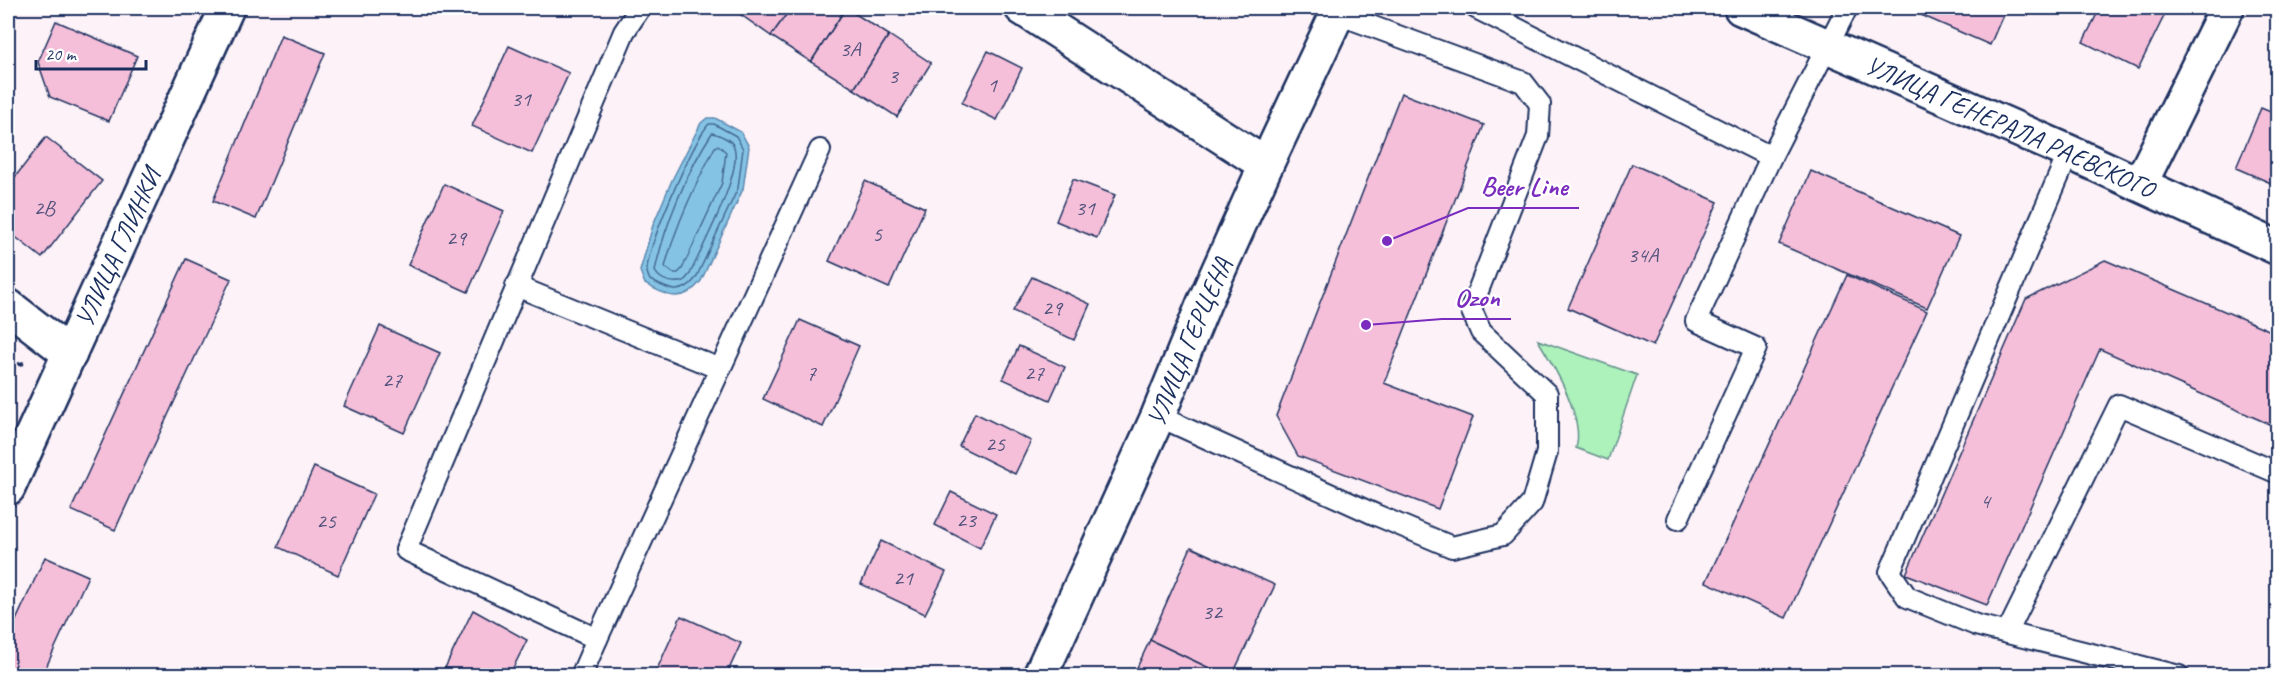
<svg xmlns="http://www.w3.org/2000/svg" width="2285" height="683" viewBox="0 0 2285 683" font-family="Caveat,sans-serif">
	<style>
		.green { fill: #adf1bb; stroke: #64908c; stroke-width: 1.5 }
		.water { fill: #85c3e5; stroke: #5b88af; stroke-width: 1.5 }
		.lines { fill: none; stroke-linecap: round; stroke-linejoin: round }
		.shore { stroke: #456a94; stroke-width: 1.5 }
		.building { fill: #f5bfd9; stroke: #1b2f5e; stroke-width: 1.5 }
		.lane-casing { stroke: #1b2f5e; stroke-width: 24 }
		.street-casing { stroke: #1b2f5e; stroke-width: 38 }
		.secondary-casing { stroke: #1b2f5e; stroke-width: 38 }
		.path { stroke: #1b2f5e; stroke-width: 4; stroke-dasharray: 6 4.5; stroke-linecap: butt }
		.lane { stroke: #fff; stroke-width: 20 }
		.street { stroke: #fff; stroke-width: 33 }
		.secondary { stroke: #fff; stroke-width: 33 }
		.labels { text-anchor: middle; dominant-baseline: central; stroke-width: 4.5; stroke-linejoin: round; paint-order: stroke }
		.number-label { font-size: 22px; fill: #52537d }
		.street-label { font-size: 26px; fill: #1b2f5e; stroke: #fff }
		.leader { fill: none; stroke: #7b2cbf; stroke-width: 2 }
		.callout-dot { fill: #7b2cbf; stroke: #fff; stroke-width: 2 }
		.callout-label { font-size: 27px; text-anchor: middle; font-weight: bold; fill: #7b2cbf; stroke: #fff; stroke-width: 4.5; stroke-linejoin: round; paint-order: stroke }
	</style>
	<rect width="100%" height="100%" fill="#fdf2f7"/>
	<filter id="ink" filterUnits="userSpaceOnUse"><feTurbulence type="fractalNoise" baseFrequency=".0167" numOctaves="2"/><feDisplacementMap in="SourceGraphic" scale="12" xChannelSelector="R" yChannelSelector="G"/><feConvolveMatrix kernelMatrix="1 2 1 2 8 2 1 2 1" color-interpolation-filters="sRGB"/></filter>
	<g filter="url(#ink)">
		<path class="green" d="M1538 340 1637 375 1608 460 1576 448C1585 418 1554 366 1538 340Z"/>
		<path class="water" d="M707 118H715L741 132 749 147 743 189 701 281C682 305 668 296 645 284L640 271 653 225 672 180 701 123Z"/>
		<g class="lines">
			<g class="shore">
				<path d="M709 124H714L736 136 743 149 738 188 696 278C681 297 669 290 650 280 649 278 647 273 647 271 646 249 694 139 709 124Z"/>
				<path d="M712 133C719 134 732 140 734 147 743 172 701 249 690 274L684 281C673 284 660 281 655 271 664 227 687 171 712 133Z"/>
				<path d="M718 145 726 152 722 183 682 269 678 273H673L665 267C676 224 695 186 715 147Z"/>
			</g>
		</g>
		<g class="building">
			<polygon points="736,8 791,8 771,36 734,10"/>
			<polygon points="791,8 846,8 811,62 771,36"/>
			<polygon points="846,8 889,35 854,89 811,62"/>
			<polygon points="1913,8 2006,8 1990,45 1912,11"/>
			<polygon points="2100,8 2168,8 2138,69 2083,42"/>
			<polygon points="56,21 137,56 109,121 50,97 38,62"/>
			<polygon points="281,35 325,53 256,219 213,201"/>
			<polygon points="889,35 931,63 897,117 854,89"/>
			<polygon points="509,46 569,73 532,153 472,126"/>
			<polygon points="988,51 1022,68 997,120 962,103"/>
			<polygon points="1401,93 1484,125 1384,383 1473,417 1438,509 1298,456 1276,416"/>
			<polygon points="2261,108 2278,115 2278,186 2236,168"/>
			<polygon points="8,118 15,124 8,133"/>
			<polygon points="46,137 102,181 42,258 8,231 8,186"/>
			<polygon points="1632,164 1718,202 1653,346 1568,308"/>
			<polygon points="1811,171 1959,236 1927,308 1779,244"/>
			<polygon points="1073,179 1115,195 1097,238 1056,221"/>
			<polygon points="865,181 925,208 889,288 829,261"/>
			<polygon points="444,184 504,211 468,292 408,265"/>
			<polygon points="186,259 231,279 115,530 71,510"/>
			<polygon points="2105,260 2278,334 2278,428 2100,349 1987,605 1906,574 2026,299"/>
			<polygon points="1847,275 1927,311 1786,618 1706,582"/>
			<polygon points="1032,277 1090,304 1074,340 1013,311"/>
			<polygon points="800,320 859,346 823,427 763,399"/>
			<polygon points="380,326 440,353 404,433 344,406"/>
			<polygon points="1019,346 1065,367 1050,400 1003,379"/>
			<polygon points="975,413 1031,441 1015,474 959,446"/>
			<polygon points="314,467 374,494 338,575 278,547"/>
			<polygon points="951,492 996,514 980,548 935,525"/>
			<polygon points="881,541 946,572 925,614 861,584"/>
			<polygon points="1191,547 1275,585 1232,676 1226,676 1150,640"/>
			<polygon points="45,557 88,576 42,676 8,676 8,638"/>
			<polygon points="473,610 527,640 509,676 460,676 445,668"/>
			<polygon points="681,616 741,643 726,676 654,676"/>
			<polygon points="1150,640 1226,676 1133,676"/>
			<polygon points="445,668 460,676 441,676"/>
		</g>
		<g class="lines">
			<defs>
				<g id="lane">
					<polyline points="1476,8 1771,157 1847,8"/>
					<polyline points="2069,152 1890,572 1907,597 1976,625 2179,676"/>
					<polyline points="516,286 720,369"/>
					<polyline points="1158,416 1376,515 1452,547 1503,535 1532,503 1547,452 1547,394 1481,332 1471,309 1538,136 1540,104 1523,82 1338,14"/>
					<polyline points="1678,519 1756,348 1696,321 1771,157"/>
					<polyline points="2007,633 2119,405 2278,473"/>
					<polyline points="597,639 820,150"/>
					<polyline points="581,676 597,639 406,550 624,32 640,8"/>
				</g>
				<g id="street">
					<path id="s1" d="M1741 8 2069 152 2278 248"/>
					<polyline points="2140,184 2227,8"/>
					<polyline points="8,306 70,354"/>
					<path id="s2" d="M8 488 227 8"/>
				</g>
				<g id="secondary">
					<polyline points="1022,8 1266,165"/>
					<path id="s3" d="M1040 676 1158 416 1204 303 1266 165 1340 8"/>
				</g>
			</defs>
			<use href="#lane" class="lane-casing"/>
			<use href="#street" class="street-casing"/>
			<use href="#secondary" class="secondary-casing"/>
			<polyline class="path" points="8,367 24,363"/>
			<use href="#lane" class="lane"/>
			<use href="#street" class="street"/>
			<use href="#secondary" class="secondary"/>
		</g>
	</g>
	<g class="labels">
		<g class="number-label">
			<text x="850" y="49">3А</text>
			<text x="893" y="76">3</text>
			<text x="992" y="85">1</text>
			<text x="521" y="99">31</text>
			<text x="44" y="208">2В</text>
			<text x="1085" y="208">31</text>
			<text x="877" y="234">5</text>
			<text x="456" y="238">29</text>
			<text x="1643" y="255">34А</text>
			<text x="1052" y="308">29</text>
			<text x="811" y="373">7</text>
			<text x="1034" y="373">27</text>
			<text x="392" y="380">27</text>
			<text x="995" y="444">25</text>
			<text x="1985" y="501">4</text>
			<text x="966" y="520">23</text>
			<text x="326" y="521">25</text>
			<text x="903" y="578">21</text>
			<text x="1212" y="612">32</text>
		</g>
		<g class="street-label">
			<text stroke="none"><textPath href="#s1" startOffset="294">УЛИЦА ГЕНЕРАЛА РАЕВСКОГО</textPath></text>
			<text stroke="none"><textPath href="#s2" startOffset="264">УЛИЦА ГЛИНКИ</textPath></text>
			<text stroke="none"><textPath href="#s3" startOffset="366">УЛИЦА ГЕРЦЕНА</textPath></text>
		</g>
	</g>
	<path class="leader" d="M1387 241L1468 208H1579M1366 325L1442 319H1511"/>
	<g class="callout-dot">
		<circle cx="1387" cy="241" r="6"/>
		<circle cx="1366" cy="325" r="6"/>
	</g>
	<g class="callout-label">
		<text x="1524" y="195">Beer Line</text>
		<text x="1477" y="306">Ozon</text>
	</g>
	<rect width="2285" height="683" fill="none" stroke="#fff" stroke-width="30"/>
	<rect x="15" y="15" width="2255" height="653" fill="none" stroke="#1b2f5e" stroke-width="2" filter="url(#ink)"/>
	<path d="M36 60v9h110v-9" fill="none" stroke="#1b2f5e" stroke-width="3"/>
	<text x="45" y="60" font-size="18" fill="#1b2f5e" stroke="#ffffff" stroke-width="4.5" paint-order="stroke">20 m</text>
</svg>
